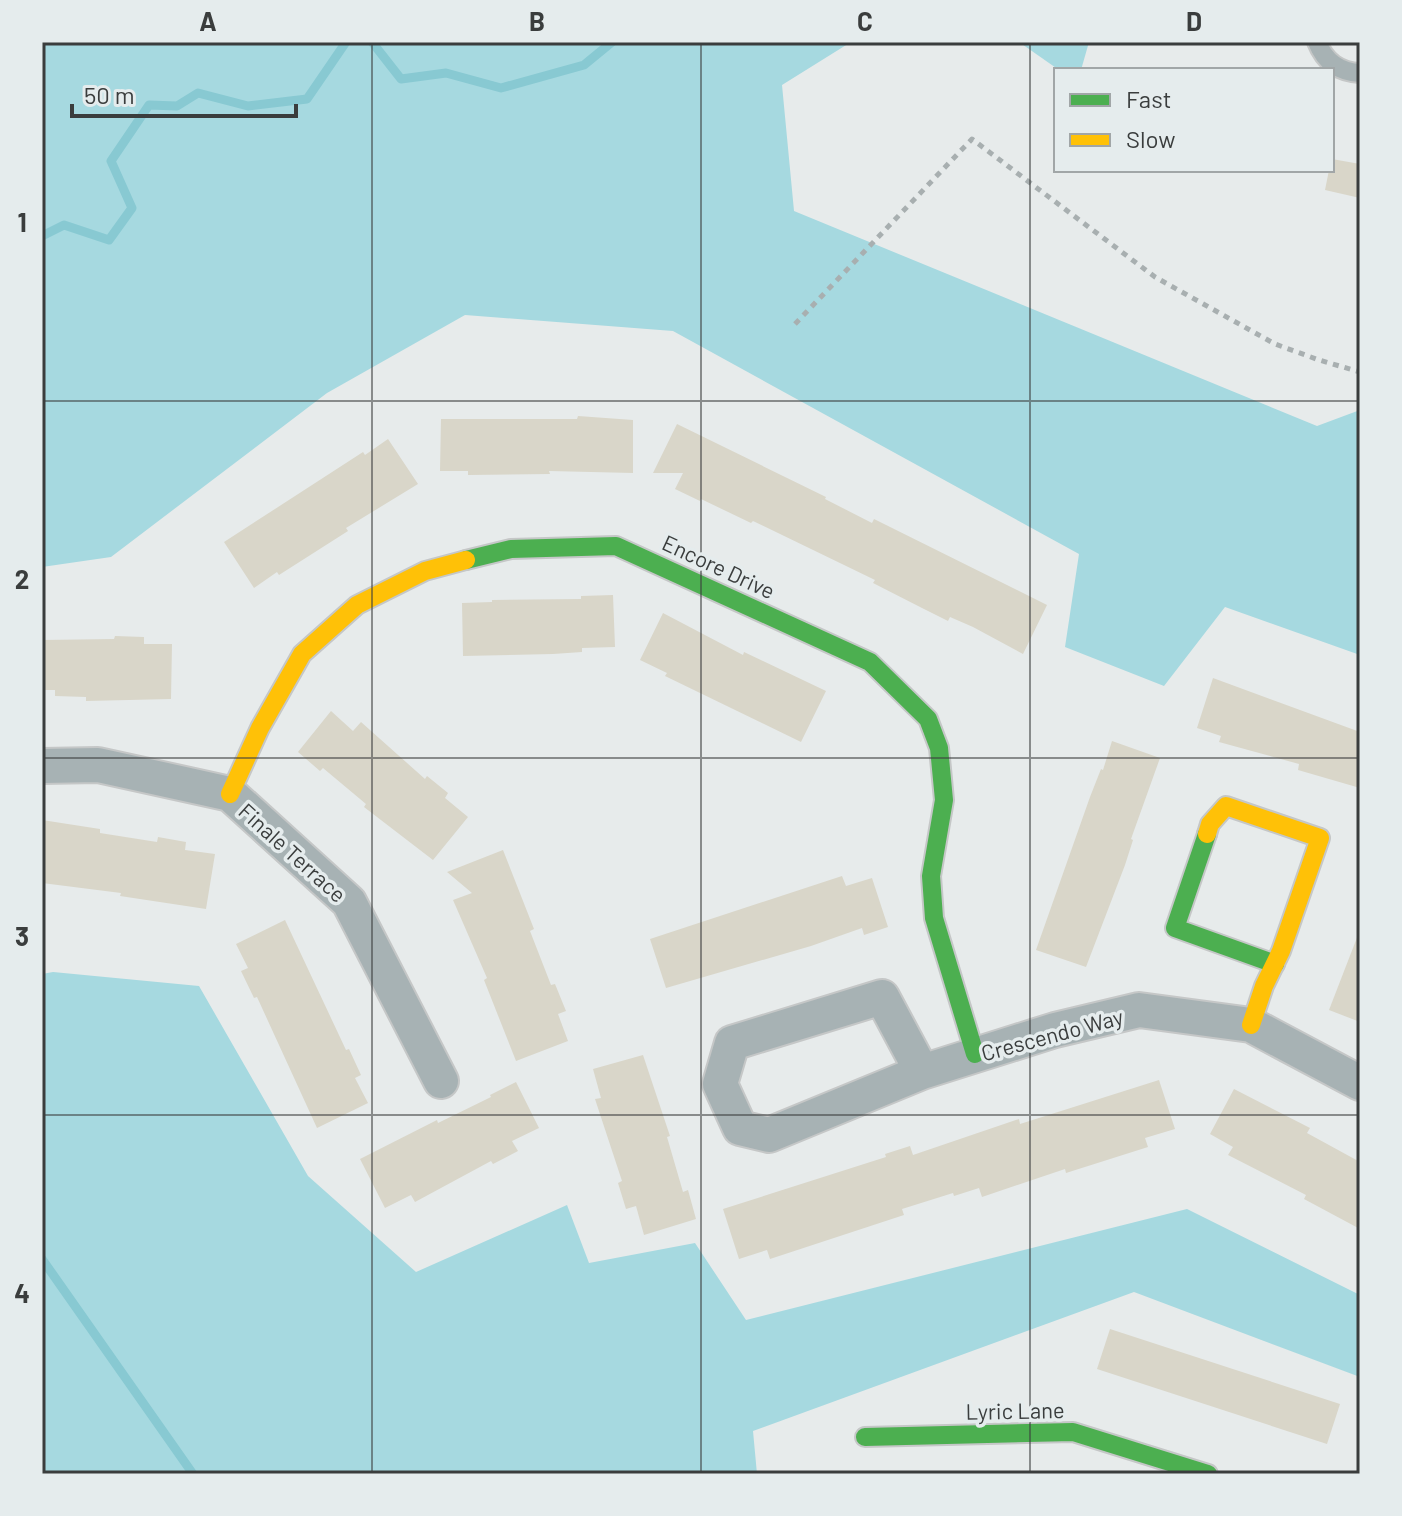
<svg xmlns="http://www.w3.org/2000/svg" width="1402" height="1516" viewBox="0 0 1402 1516" font-family="Barlow,sans-serif">
	<style>
		.forest { fill: #a6d9e0 }
		.lines { fill: none; stroke-linecap: round; stroke-linejoin: round }
		.stream { stroke: #88c9d2; stroke-width: 9 }
		.building { fill: #d9d6c9 }
		.lane-casing { stroke: #c5c7c7; stroke-width: 22 }
		.street-casing { stroke: #c5c7c7; stroke-width: 38 }
		.fast-casing { stroke: #c5c7c7; stroke-width: 22 }
		.slow-casing { stroke: #c5c7c7; stroke-width: 22 }
		.path { stroke: #a8afb0; stroke-width: 5; stroke-dasharray: 6 6; stroke-linecap: butt }
		.lane { stroke: #a7b2b4; stroke-width: 18 }
		.street { stroke: #a7b2b4; stroke-width: 34 }
		.fast { stroke: #4caf50; stroke-width: 18 }
		.slow { stroke: #ffc107; stroke-width: 18 }
		.grid { fill: none; stroke: #3a3d3d; stroke-width: 2; stroke-opacity: 0.55 }
		.labels { text-anchor: middle; dominant-baseline: central; stroke-width: 7; stroke-linejoin: round; paint-order: stroke }
		.street-label { font-size: 22px; fill: #3a3d3d; stroke: #e5eced }
		.neatline { fill: none; stroke: #3a3d3d; stroke-width: 3 }
		.grid-label { font-size: 26px; text-anchor: middle; font-weight: bold; fill: #3a3d3d }
	</style>
	<rect width="100%" height="100%" fill="#e7ebeb"/>
	<g class="forest">
		<polygon points="42,42 851,42 782,85 794,211 1317,426 1360,410 1360,655 1225,607 1164,686 1065,647 1079,554 673,331 465,315 327,393 111,557 42,567"/>
		<polygon points="1019,42 1089,42 1081,70 1059,70"/>
		<polygon points="53,972 199,986 308,1176 416,1272 567,1205 589,1263 695,1243 746,1320 1187,1209 1360,1295 1360,1377 1134,1292 753,1431 757,1474 42,1474 42,974"/>
	</g>
	<g class="lines">
		<g class="stream">
			<polyline points="372,42 401,79 446,73 501,88 584,65 612,42"/>
			<polyline points="42,236 64,225 109,240 132,208 111,161 149,105 177,106 198,93 248,106 307,99 346,42"/>
			<polyline points="42,1259 193,1474"/>
		</g>
	</g>
	<g class="building">
		<polygon points="1332,159 1360,164 1360,198 1325,190 1329,170 1332,170"/>
		<polygon points="578,416 633,420 633,473 549,471 550,474 468,475 468,471 440,471 441,419 577,419"/>
		<polygon points="677,424 826,497 825,499 872,523 874,519 1047,605 1023,654 973,627 950,617 948,621 922,608 873,583 875,580 753,521 751,523 701,499 700,501 675,489 683,473 653,473"/>
		<polygon points="388,439 418,484 346,528 348,531 279,575 277,572 254,588 224,542 363,452 365,455"/>
		<polygon points="613,595 615,647 582,648 582,652 553,654 463,656 462,603 492,602 492,600 581,599 581,596"/>
		<polygon points="663,613 743,655 744,652 826,691 801,742 665,676 667,673 640,660"/>
		<polygon points="115,636 144,637 144,644 172,644 171,699 86,701 86,697 55,696 55,690 42,690 42,640 114,639"/>
		<polygon points="1213,678 1360,732 1360,788 1298,770 1299,764 1219,742 1221,736 1197,728"/>
		<polygon points="331,711 353,731 361,722 425,779 427,776 448,793 445,798 468,817 433,860 364,807 366,804 323,768 320,771 298,752"/>
		<polygon points="1112,741 1160,758 1131,839 1133,840 1125,865 1086,967 1036,950 1090,797 1101,769 1103,770"/>
		<polygon points="42,820 100,829 100,833 157,842 158,837 186,842 185,850 215,854 206,909 120,896 121,893 42,883"/>
		<polygon points="503,850 534,929 530,931 551,985 555,984 566,1011 558,1014 568,1041 516,1061 484,980 487,978 453,900 472,893 447,872"/>
		<polygon points="842,876 846,886 872,878 888,927 864,935 862,928 811,946 666,988 650,939"/>
		<polygon points="285,920 346,1050 349,1049 361,1075 355,1078 368,1103 317,1128 257,997 254,998 241,971 248,968 236,944"/>
		<polygon points="1358,935 1360,936 1360,1022 1329,1010"/>
		<polygon points="643,1055 670,1136 667,1137 683,1192 688,1190 696,1219 644,1235 636,1206 626,1209 618,1183 622,1181 595,1099 601,1098 593,1069"/>
		<polygon points="1159,1080 1175,1129 1145,1138 1148,1147 1066,1173 1065,1169 982,1197 979,1188 954,1196 953,1193 902,1209 904,1215 770,1259 767,1250 739,1259 723,1209 886,1157 885,1154 910,1146 913,1155 1019,1119 1020,1124"/>
		<polygon points="516,1082 539,1128 512,1141 518,1151 493,1164 491,1161 415,1202 411,1195 385,1208 360,1159 437,1120 438,1123 491,1097 490,1095"/>
		<polygon points="1234,1089 1310,1128 1307,1133 1360,1162 1360,1229 1304,1199 1306,1195 1228,1155 1233,1147 1210,1134"/>
		<polygon points="1110,1329 1340,1404 1327,1444 1097,1369"/>
	</g>
	<g class="lines">
		<defs>
			<path id="lane" d="M1317 42C1325 62 1339 72 1360 73"/>
			<g id="street">
				<polyline points="42,766 98,765 230,794 349,902 441,1081"/>
				<polyline points="922,1072 882,997 732,1043 720,1084 740,1128 769,1135 922,1072 1055,1030 1139,1010 1251,1025 1360,1083"/>
			</g>
			<g id="fast">
				<polyline points="466,560 511,549 616,546 870,662 928,719 939,748 944,800 931,876 934,918 975,1054"/>
				<polyline points="1207,834 1175,928 1275,964"/>
				<polyline points="865,1437 1073,1432 1208,1474"/>
			</g>
			<g id="slow">
				<polyline points="230,794 260,728 302,654 357,605 425,571 466,560"/>
				<polyline points="1207,834 1210,824 1226,806 1320,838 1281,951 1264,986 1251,1025"/>
			</g>
		</defs>
		<use href="#lane" class="lane-casing"/>
		<use href="#street" class="street-casing"/>
		<use href="#fast" class="fast-casing"/>
		<use href="#slow" class="slow-casing"/>
		<polyline class="path" points="795,324 972,139 1155,277 1275,344 1319,360 1360,372"/>
		<use href="#lane" class="lane"/>
		<use href="#street" class="street"/>
		<use href="#fast" class="fast"/>
		<use href="#slow" class="slow"/>
	</g>
	<path class="grid" d="M372 42V1474M701 42V1474M1030 42V1474M42 401H1360M42 758H1360M42 1115H1360"/>
	<g class="labels">
		<g class="street-label">
			<text transform="translate(719 566) rotate(25)">Encore Drive</text>
			<text transform="translate(293 852) rotate(42)">Finale Terrace</text>
			<text transform="translate(1052 1034) rotate(-15)">Crescendo Way</text>
			<text transform="translate(1015 1410) rotate(-1)">Lyric Lane</text>
		</g>
	</g>
	<rect width="1402" height="1516" fill="none" stroke="#e5eced" stroke-width="88"/>
	<rect x="1054" y="68" width="280" height="104" fill="#e5eced" stroke="#a1a6a7" stroke-width="2"/>
	<rect x="1070" y="94" width="40" height="12" fill="#4caf50" stroke="#a1a6a7" stroke-width="2"/>
	<text x="1126" y="108" font-size="24" fill="#3a3d3d">Fast</text>
	<rect x="1070" y="134" width="40" height="12" fill="#ffc107" stroke="#a1a6a7" stroke-width="2"/>
	<text x="1126" y="148" font-size="24" fill="#3a3d3d">Slow</text>
	<path d="M72 104v12h224v-12" fill="none" stroke="#3a3d3d" stroke-width="4"/>
	<text x="84" y="104" font-size="24" fill="#3a3d3d" stroke="#e5eced" stroke-width="6" paint-order="stroke">50 m</text>
	<rect x="44" y="44" width="1314" height="1428" class="neatline"/>
	<g class="grid-label">
		<text x="208" y="31">A</text>
		<text x="537" y="31">B</text>
		<text x="865" y="31">C</text>
		<text x="1194" y="31">D</text>
		<text x="22" y="232">1</text>
		<text x="22" y="589">2</text>
		<text x="22" y="946">3</text>
		<text x="22" y="1303">4</text>
	</g>
</svg>
